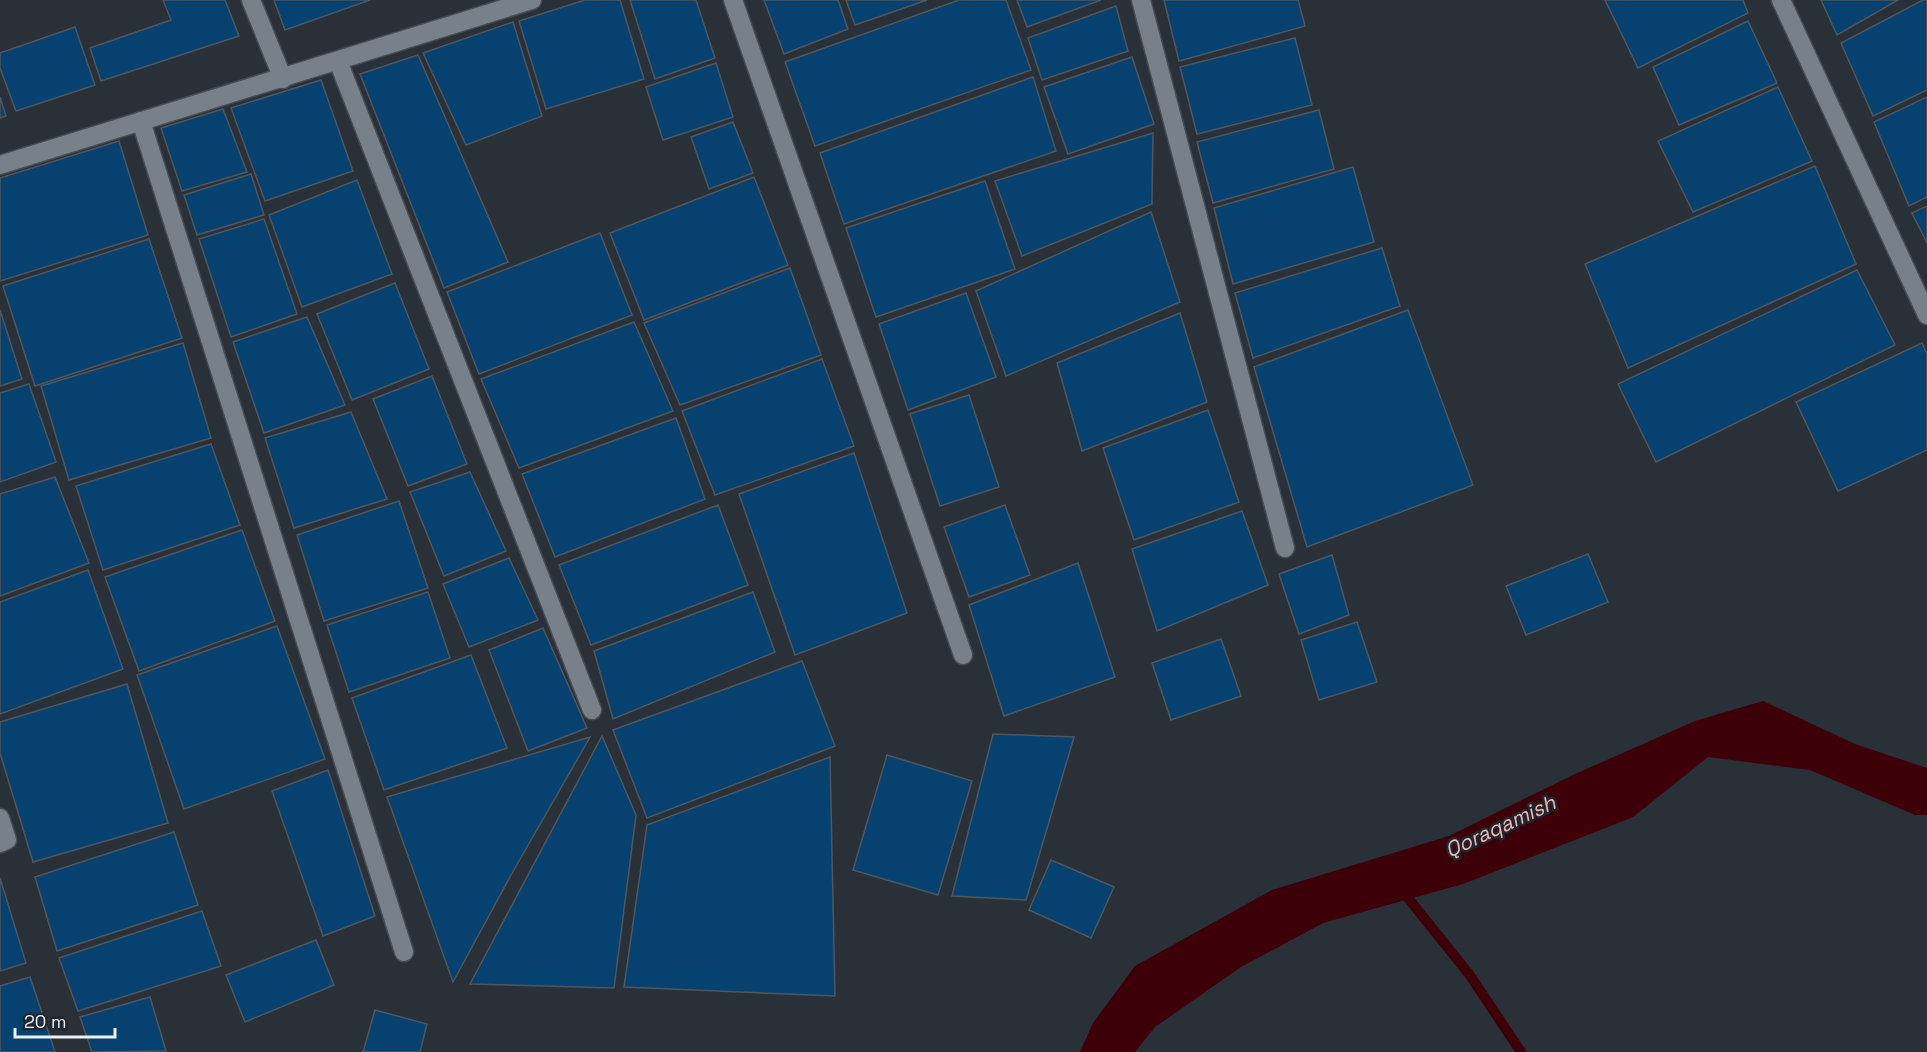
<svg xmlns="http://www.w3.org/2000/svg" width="1927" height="1052" viewBox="0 0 1927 1052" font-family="'Space Grotesk',sans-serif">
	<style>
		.water { fill: #3e0008 }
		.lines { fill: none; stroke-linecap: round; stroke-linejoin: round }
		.stream { stroke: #3e0008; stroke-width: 10 }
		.building { fill: #06416f; stroke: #4e575f; stroke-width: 1.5 }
		.minor-casing { stroke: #454c52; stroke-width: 21 }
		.minor { stroke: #78818a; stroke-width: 18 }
		.labels { text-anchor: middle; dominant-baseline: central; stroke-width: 5; stroke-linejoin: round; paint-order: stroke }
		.water-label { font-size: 21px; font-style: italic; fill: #f5b4b4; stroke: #1f262e }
	</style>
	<rect width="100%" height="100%" fill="#293038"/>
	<polygon class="water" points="1763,701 1855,744 1927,768 1927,815 1915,815 1810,770 1708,757 1633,817 1463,884 1323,923 1241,967 1155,1027 1135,1052 1080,1052 1093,1023 1135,966 1272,890 1449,836 1573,775 1695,721"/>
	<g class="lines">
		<polyline class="stream" points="1400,888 1469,974 1521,1052"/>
	</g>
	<g class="building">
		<polygon points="163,0 225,0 239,36 101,81 90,48 171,20"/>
		<polygon points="274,0 370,0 285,30"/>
		<polygon points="585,0 620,0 644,79 546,109 519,21"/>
		<polygon points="630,0 696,0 715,58 655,79"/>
		<polygon points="764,0 838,0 848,29 784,54"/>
		<polygon points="846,0 927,0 855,25"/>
		<polygon points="959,0 1006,0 1031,70 815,146 785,62"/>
		<polygon points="1017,0 1101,0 1027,27"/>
		<polygon points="1164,0 1298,0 1305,26 1179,61"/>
		<polygon points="1605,0 1743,0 1748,13 1638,68"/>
		<polygon points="1821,0 1898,0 1837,35"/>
		<polygon points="1923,0 1927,0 1927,90 1873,116 1841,43"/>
		<polygon points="1116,6 1128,51 1042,80 1028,38"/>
		<polygon points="1748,21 1777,83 1679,125 1653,67"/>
		<polygon points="513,22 542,116 466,145 423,53"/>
		<polygon points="75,27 95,85 16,111 0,68 0,53"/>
		<polygon points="1295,38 1312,105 1197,134 1180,67"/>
		<polygon points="418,55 508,262 444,288 360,74"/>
		<polygon points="1132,57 1154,124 1068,154 1044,87"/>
		<polygon points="716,63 733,117 663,140 646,87"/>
		<polygon points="1033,77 1056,151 844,224 820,153"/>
		<polygon points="321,80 353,171 265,201 231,108"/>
		<polygon points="1778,87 1812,161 1693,212 1658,141"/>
		<polygon points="0,97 6,116 0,118"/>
		<polygon points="1927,97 1927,197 1909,206 1874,122"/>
		<polygon points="223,109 247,172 182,191 161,128"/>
		<polygon points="1319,110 1334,169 1213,203 1197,142"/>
		<polygon points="733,122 753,173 709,189 691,137"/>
		<polygon points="1153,133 1152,204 1022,256 995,181"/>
		<polygon points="119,141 148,235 0,281 0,178"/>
		<polygon points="1815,166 1856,264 1628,368 1585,264"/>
		<polygon points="1353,167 1374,242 1233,284 1214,208"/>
		<polygon points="251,174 264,215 197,235 184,195"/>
		<polygon points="754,177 788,265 644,320 610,233"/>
		<polygon points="357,180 392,274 302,307 269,215"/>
		<polygon points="985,181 1015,269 876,317 846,228"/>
		<polygon points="1927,206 1927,243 1912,213"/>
		<polygon points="1151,212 1180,302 1006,376 976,291"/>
		<polygon points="264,219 297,314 231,337 199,239"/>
		<polygon points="600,233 632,315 479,374 447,292"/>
		<polygon points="149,239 182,338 35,386 3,286"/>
		<polygon points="1382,248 1400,306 1253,358 1235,293"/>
		<polygon points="790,268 821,355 680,405 644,323"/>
		<polygon points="1857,270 1895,345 1656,462 1618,384"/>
		<polygon points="395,283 429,369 352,400 317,314"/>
		<polygon points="966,293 996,377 908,410 879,324"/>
		<polygon points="0,310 22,379 0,386"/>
		<polygon points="1408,310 1473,485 1307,547 1254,367"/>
		<polygon points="1180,313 1207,402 1082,451 1057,363"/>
		<polygon points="307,317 345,405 264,433 233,342"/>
		<polygon points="634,322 673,411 519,468 481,379"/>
		<polygon points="183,343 211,438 69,480 41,386"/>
		<polygon points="1922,343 1927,354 1927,450 1838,491 1796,402"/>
		<polygon points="822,359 854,446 715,495 682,411"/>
		<polygon points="432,376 467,464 408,486 373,399"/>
		<polygon points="29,384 56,462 0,482 0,393"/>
		<polygon points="969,395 999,487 940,506 910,414"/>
		<polygon points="1208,410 1239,502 1134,540 1103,448"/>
		<polygon points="351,412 387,499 294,528 265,438"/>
		<polygon points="676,418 705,499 555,557 522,474"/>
		<polygon points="211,444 240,525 103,570 76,486"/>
		<polygon points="854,453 907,613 795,655 739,494"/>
		<polygon points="470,472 506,551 444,576 410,492"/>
		<polygon points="55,477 89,563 0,596 0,494"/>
		<polygon points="399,501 428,588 324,621 297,535"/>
		<polygon points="718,505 748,585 591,645 559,565"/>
		<polygon points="1005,505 1030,575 969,597 944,527"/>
		<polygon points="1242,511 1268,585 1157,631 1132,549"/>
		<polygon points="242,530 275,621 139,671 105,577"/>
		<polygon points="1588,554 1608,602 1526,635 1506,586"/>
		<polygon points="1332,555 1349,615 1299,634 1279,574"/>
		<polygon points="509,558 538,620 469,647 443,584"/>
		<polygon points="1078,563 1115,677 1004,716 969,605"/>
		<polygon points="88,570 123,669 0,714 0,602"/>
		<polygon points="428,592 450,658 349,692 327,625"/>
		<polygon points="753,592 775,652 613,719 594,651"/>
		<polygon points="1357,622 1377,682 1319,700 1301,640"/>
		<polygon points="277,626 325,759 184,809 137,675"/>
		<polygon points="543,628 587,728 528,751 489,650"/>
		<polygon points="1221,639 1241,696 1171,720 1152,663"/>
		<polygon points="471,655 507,748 384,790 352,698"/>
		<polygon points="802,661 835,746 647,818 613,730"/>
		<polygon points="127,684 168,823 33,862 0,753 0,722"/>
		<polygon points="993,734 1074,737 1026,900 952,896"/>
		<polygon points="602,736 636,815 614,988 470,984"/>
		<polygon points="590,737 511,875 453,982 387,797"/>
		<polygon points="887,755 972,781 938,895 853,870"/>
		<polygon points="830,757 835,996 624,987 647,825"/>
		<polygon points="328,770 375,916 323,936 272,791"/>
		<polygon points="174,832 198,905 57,951 35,877"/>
		<polygon points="1051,860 1114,887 1091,938 1029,910"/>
		<polygon points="0,878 26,963 0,971"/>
		<polygon points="202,911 221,966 78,1011 59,958"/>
		<polygon points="316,940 334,985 245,1022 226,975"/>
		<polygon points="30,977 55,1052 0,1052 0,986"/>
		<polygon points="150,997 166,1051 92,1052 80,1017"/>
		<polygon points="375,1010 427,1024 420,1052 363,1052"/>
	</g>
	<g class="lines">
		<defs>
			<g id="minor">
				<polyline points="251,0 283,79"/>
				<polyline points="733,0 963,655"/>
				<polyline points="1141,0 1285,548"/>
				<polyline points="1781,0 1927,315"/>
				<polyline points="338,61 592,710"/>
				<polyline points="141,121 404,952"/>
				<polyline points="0,165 532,0"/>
				<polyline points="0,818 7,840 0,843"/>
			</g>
		</defs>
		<use href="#minor" class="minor-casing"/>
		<use href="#minor" class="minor"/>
	</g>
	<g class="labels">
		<g class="water-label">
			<text transform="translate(1500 826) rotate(-25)">Qoraqamish</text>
		</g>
	</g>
	<path d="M15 1028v9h100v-9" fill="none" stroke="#ebf0f5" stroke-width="3"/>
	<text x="24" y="1028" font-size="18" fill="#ebf0f5" stroke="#1f262e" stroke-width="4.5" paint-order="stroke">20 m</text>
</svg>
